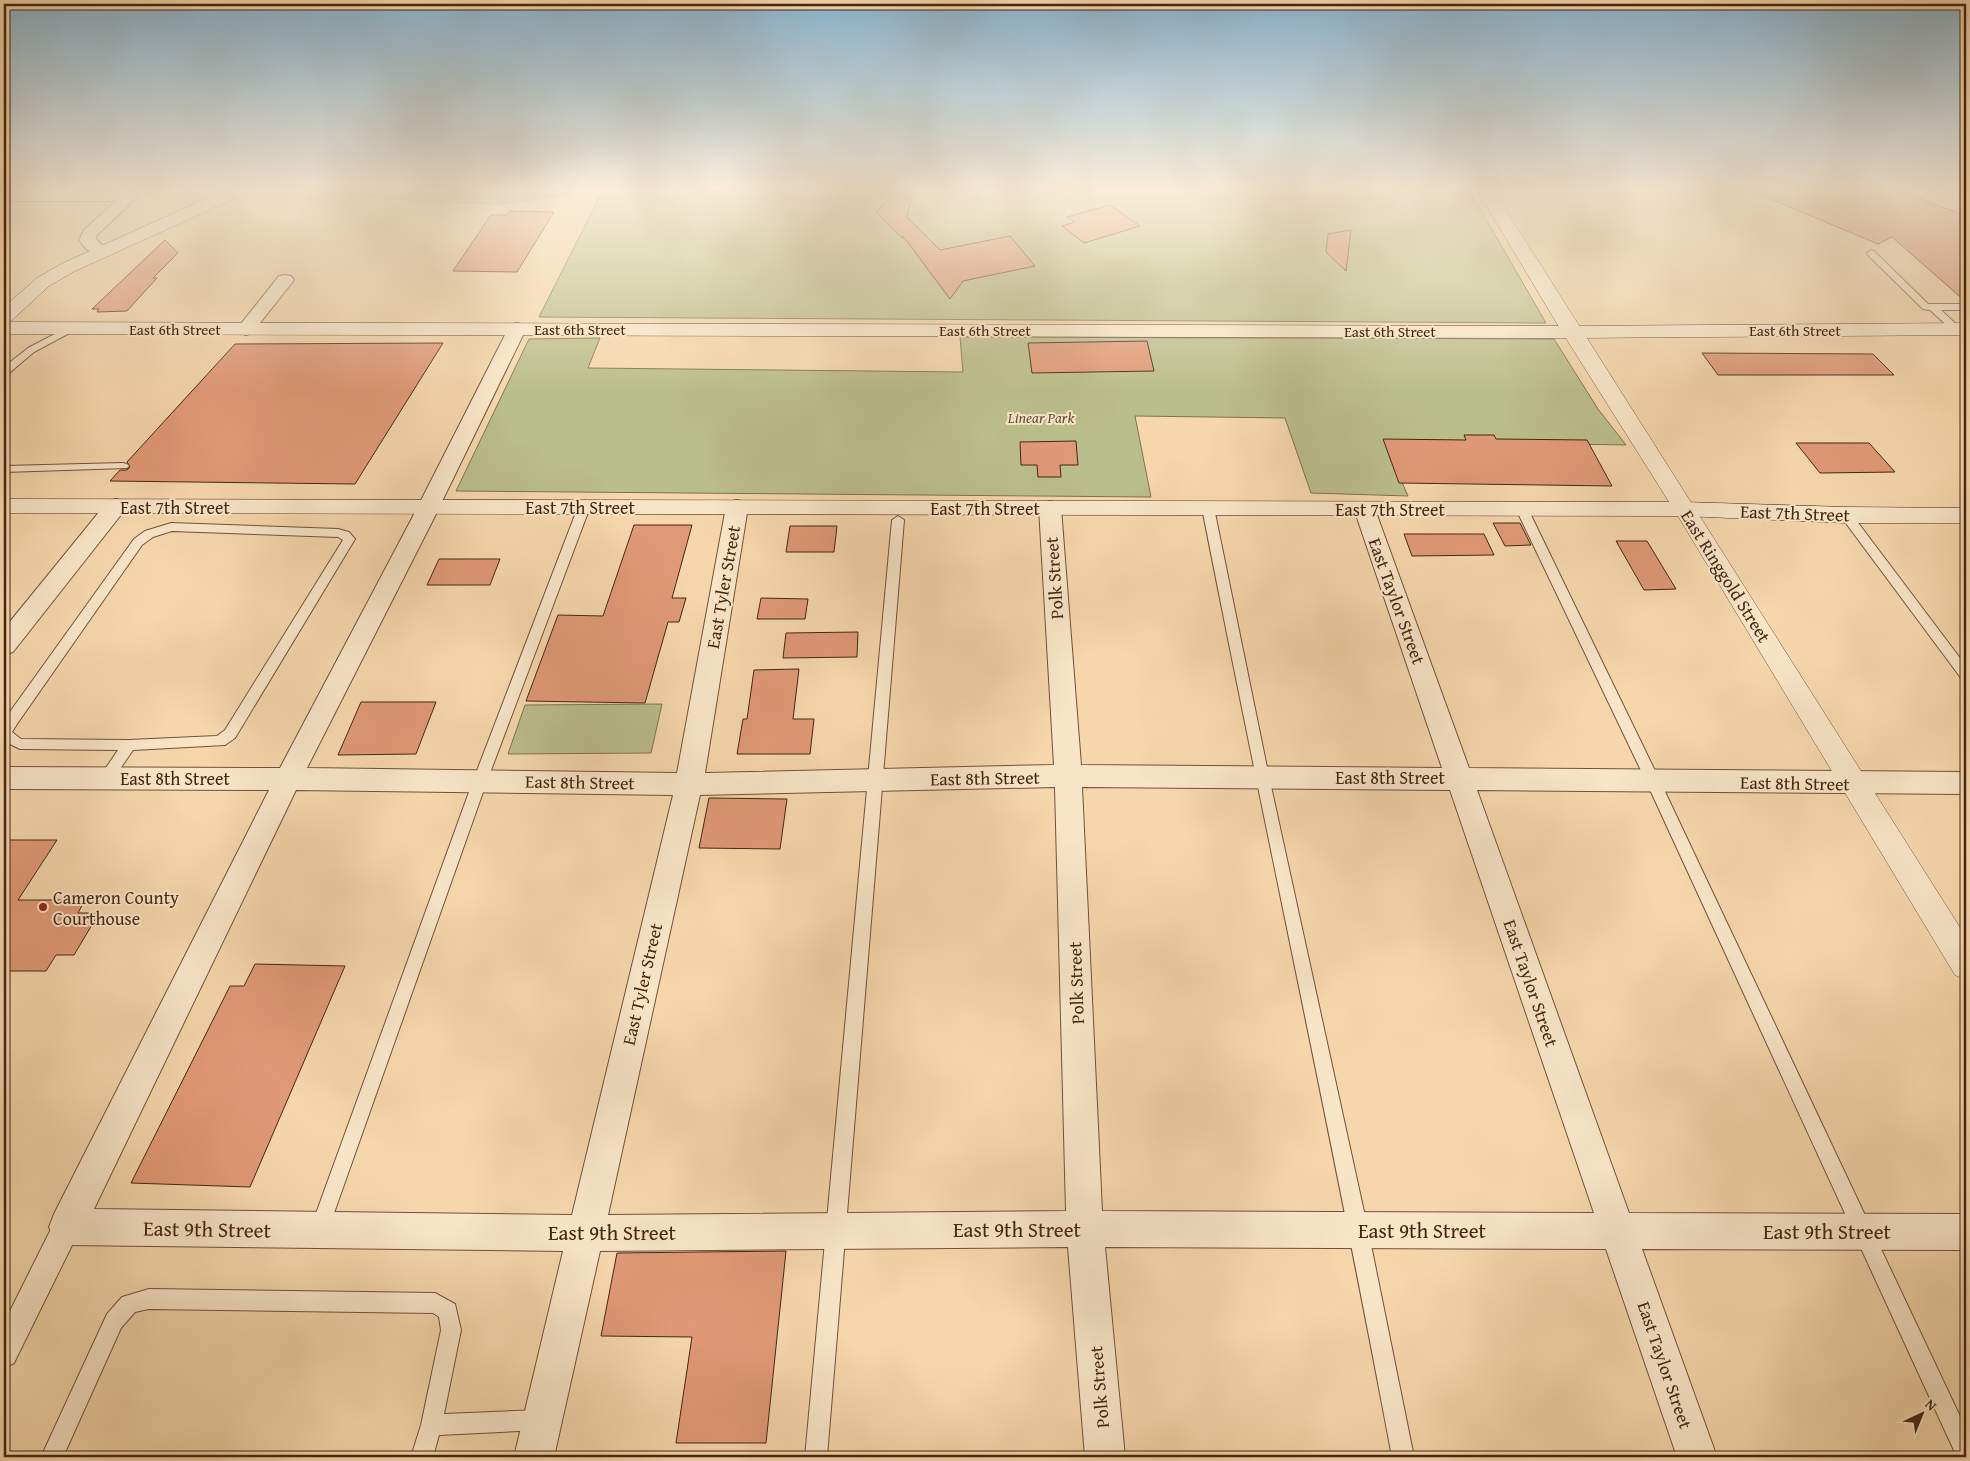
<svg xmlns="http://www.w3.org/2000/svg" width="1970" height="1461" viewBox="0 0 1970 1461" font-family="'Gentium Book Plus',serif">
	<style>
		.green { fill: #babe8a; stroke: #80724e }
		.water { fill: #9fb8b2; stroke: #7b7e72 }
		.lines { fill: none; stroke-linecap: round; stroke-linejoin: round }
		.shore { stroke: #726f62; stroke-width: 1 }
		.canal { fill: #9fb8b2; fill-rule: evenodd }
		.building { fill: #e09976; stroke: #452612 }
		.service-casing { stroke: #715238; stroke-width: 2 }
		.pedestrian-casing { stroke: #715238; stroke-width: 2 }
		.minor-casing { stroke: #715238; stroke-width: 2 }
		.tertiary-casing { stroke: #715238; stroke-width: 1 }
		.secondary-casing { stroke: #452612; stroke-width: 1 }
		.service { fill: #f8e5c8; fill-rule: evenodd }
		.pedestrian { fill: #f8e5c8; fill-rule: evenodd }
		.minor { fill: #f8e5c8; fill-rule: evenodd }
		.tertiary { fill: #f8e5c8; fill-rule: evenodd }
		.secondary { fill: #f8e5c8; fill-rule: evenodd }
		.poi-dot { fill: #8f2418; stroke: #f8e5c8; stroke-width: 2 }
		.labels { text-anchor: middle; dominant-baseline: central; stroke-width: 4; stroke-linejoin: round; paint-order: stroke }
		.far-street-label { font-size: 15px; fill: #452612; stroke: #f8e5c8 }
		.far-park-label { font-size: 15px; font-style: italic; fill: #624c30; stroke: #f8e5c8 }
		.street-label { font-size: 18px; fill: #452612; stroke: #f8e5c8 }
		.poi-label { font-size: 18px; fill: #452612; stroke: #f8e5c8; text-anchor: start }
		.near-street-label { font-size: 21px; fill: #452612; stroke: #f8e5c8 }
	</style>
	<rect width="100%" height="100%" fill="#f5d7ab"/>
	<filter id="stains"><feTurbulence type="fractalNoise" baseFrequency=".004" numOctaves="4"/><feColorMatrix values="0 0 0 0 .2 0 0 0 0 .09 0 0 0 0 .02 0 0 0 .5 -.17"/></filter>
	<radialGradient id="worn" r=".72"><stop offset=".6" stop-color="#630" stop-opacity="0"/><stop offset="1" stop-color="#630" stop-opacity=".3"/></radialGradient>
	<g class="green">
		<polygon points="604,188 1468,188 1546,323 539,317"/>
		<polygon points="960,337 1554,339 1598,409 1626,445 1384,441 1408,496 1311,493 1285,418 1135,416 1151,497 456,491 529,339 600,338 588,368 963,372"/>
		<polygon points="662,704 651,753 508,754 525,705"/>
	</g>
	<g class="water">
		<polygon points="279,188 574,188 574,190 567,195 501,204 429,202"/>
		<polygon points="671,188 757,188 758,191 782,195 827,196 860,188 902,188 821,202 761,200 729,196 688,196 664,204"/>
	</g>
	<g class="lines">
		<g class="shore">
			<polyline points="341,188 430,197 500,199 567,188"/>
			<polyline points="409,188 500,193 530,188"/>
			<polyline points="675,188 678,194 714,191 750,194 752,188"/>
		</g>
		<polygon class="canal" points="620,189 668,190 674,192 676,195 674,198 668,200 614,197 612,194 614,191"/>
	</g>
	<g class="building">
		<polygon points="1744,188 1893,188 1966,216 1966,302 1892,237 1878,244"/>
		<polygon points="895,194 912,197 907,217 940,250 1010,236 1035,266 963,281 950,299 903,236 903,239 876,212"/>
		<polygon points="1110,205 1140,226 1084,243 1062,226 1075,222 1067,217"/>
		<polygon points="510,211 554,212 517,272 453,271 491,215 507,215"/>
		<polygon points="1351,230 1346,271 1326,252 1328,234"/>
		<polygon points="165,240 178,253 153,278 157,278 127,311 97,312 99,309 92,309"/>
		<polygon points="1147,341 1154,371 1032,373 1028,343"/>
		<polygon points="443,343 355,484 110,481 120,470 127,470 130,467 127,462 235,344"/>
		<polygon points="1702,353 1873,354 1894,375 1718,375"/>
		<polygon points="1464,435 1494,435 1496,439 1587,440 1612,486 1399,483 1383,439 1466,440"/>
		<polygon points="1076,441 1078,465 1060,465 1061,477 1038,477 1037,465 1021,465 1020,442"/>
		<polygon points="1796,443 1869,443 1895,472 1820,473"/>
		<polygon points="1493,523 1520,523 1531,545 1505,546"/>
		<polygon points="634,525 692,525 672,598 686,598 679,622 668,622 645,703 526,701 558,615 603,616"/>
		<polygon points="790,526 837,526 834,552 786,552"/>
		<polygon points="1404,534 1484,534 1494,555 1412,556"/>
		<polygon points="1616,541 1647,541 1676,589 1644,590"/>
		<polygon points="439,559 500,559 490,585 427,585"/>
		<polygon points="761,598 808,599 805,619 757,619"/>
		<polygon points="858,632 857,657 783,658 786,633"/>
		<polygon points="799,669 793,719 814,719 810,754 737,754 743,719 747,719 754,670"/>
		<polygon points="361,702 436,702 416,754 338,755"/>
		<polygon points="709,798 787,799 780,849 699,848"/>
		<polygon points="4,840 57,840 18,900 85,900 78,913 99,913 74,955 56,955 46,971 4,971"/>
		<polygon points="255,964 345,966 250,1187 131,1183 230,986 244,986"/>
		<polygon points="786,1251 766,1443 676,1443 692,1337 601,1336 617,1253"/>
	</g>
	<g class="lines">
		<defs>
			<g id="service">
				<polygon points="1871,250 1874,251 1928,304 1966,304 1966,310 1941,310 1959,327 1959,331 1953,331 1930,310 1923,309 1868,255 1867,253"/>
				<polygon points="72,325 77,328 75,330 34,352 8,374 4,375 4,367 28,348"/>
				<polygon points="123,463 127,464 129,466 127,468 4,472 4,466"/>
				<polygon points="584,503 590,507 487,781 328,1230 326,1237 319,1239 312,1237 310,1230 473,781 578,507"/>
				<path d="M1208 504 1214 508 1269 777 1368 1230 1414 1457H1392C1333 1140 1264 825 1202 508Z"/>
				<polygon points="1522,505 1528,509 1660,781 1966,1429 1966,1457 1957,1457 1646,781 1516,509"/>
				<polygon points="1846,511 1850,512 1966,666 1966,680 1961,678 1842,518 1840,515"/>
				<polygon points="898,516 904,520 827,1457 805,1457 892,520"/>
				<path d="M171 523 338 529 349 532 355 539 235 738 225 745 133 750 111 782 106 784 101 782 99 778 118 750 20 749 4 741V723L7 716 134 539 145 531ZM172 531 338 537 343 540 225 730 217 736 129 740 21 739 12 732 17 724 142 545 153 537Z"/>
				<polygon points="149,1289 435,1293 455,1304 461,1330 444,1414 539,1410 546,1413 549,1420 546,1427 539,1430 439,1435 433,1457 411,1457 421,1425 441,1330 439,1317 433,1313 149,1309 135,1312 121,1328 63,1457 41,1457 107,1314 122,1297"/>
			</g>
			<polygon id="pedestrian" points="67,1213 77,1217 81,1227 14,1363 4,1368 4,1323 57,1217"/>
			<g id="minor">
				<path d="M4 191H130L136 193 138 196 97 235 96 239 109 252 107 256C95 258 85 249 79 240L84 230 116 201H4Z"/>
				<polygon points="285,275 291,276 294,280 291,284 252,333 246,335 240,333 237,329 240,325 279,276"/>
				<path d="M517 323 523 325 526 329 433 520 307 768 677 773 726 507 729 502 737 500 745 502 748 507 705 773 1054 765 1039 508 1042 503 1050 501 1058 503 1061 508 1081 765 1442 768 1354 509 1357 504 1365 502 1373 504 1469 768 1966 772V794L1477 790 1629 1213 1966 1214V1250L1642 1249 1717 1457H1677L1606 1249 1105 1247 1125 1457H1085L1068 1247 600 1251 554 1457H514L563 1251 67 1245 54 1240 49 1227 54 1214 269 790 4 789V767L280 768 411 520 508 329 511 325ZM1055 787 1066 1211 608 1215 700 795ZM1082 787 1450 790 1594 1213 1102 1211ZM296 790 673 795 572 1215 94 1209Z"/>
				<polygon points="116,499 124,501 127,506 124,511 13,652 4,655 4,629 108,501"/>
			</g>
			<polygon id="tertiary" points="1476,188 1492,188 1966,937 1966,980 1955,975 1681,521 1562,332"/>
			<g id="secondary">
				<polygon points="230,188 253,188 251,191 73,272 49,286 11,321 6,322 1572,326 1966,323 1966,335 1572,338 4,334 4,307 37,278 61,264"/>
				<polygon points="4,499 1684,502 1846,507 1966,508 1966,523 1846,523 1684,516 4,513"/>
			</g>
		</defs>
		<use href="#service" class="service-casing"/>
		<use href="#pedestrian" class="pedestrian-casing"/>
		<use href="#minor" class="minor-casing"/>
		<use href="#tertiary" class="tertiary-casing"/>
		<use href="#secondary" class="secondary-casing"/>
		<use href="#service" class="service"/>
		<use href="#pedestrian" class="pedestrian"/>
		<use href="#minor" class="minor"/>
		<use href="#tertiary" class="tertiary"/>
		<use href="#secondary" class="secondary"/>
	</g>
	<linearGradient id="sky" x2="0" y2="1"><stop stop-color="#8bb6d2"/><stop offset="0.48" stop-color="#faedd9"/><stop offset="1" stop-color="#faedd9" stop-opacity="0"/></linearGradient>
	<rect width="1970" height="393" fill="url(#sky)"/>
	<circle class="poi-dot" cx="43" cy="907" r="5"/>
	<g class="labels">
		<g class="far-street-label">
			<text x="175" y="329">East 6th Street</text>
			<text x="580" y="329">East 6th Street</text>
			<text x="985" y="330">East 6th Street</text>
			<text x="1795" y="330">East 6th Street</text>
			<text x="1390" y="331">East 6th Street</text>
		</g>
		<g class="far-park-label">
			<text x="1041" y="417">Linear Park</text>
		</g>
		<g class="street-label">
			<text x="175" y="507">East 7th Street</text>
			<text x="580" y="507">East 7th Street</text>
			<text x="985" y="508">East 7th Street</text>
			<text x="1390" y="509">East 7th Street</text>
			<text transform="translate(1795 513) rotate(2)">East 7th Street</text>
			<text transform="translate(1726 576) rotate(58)">East Ringgold Street</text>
			<text transform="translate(1054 578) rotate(-94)">Polk Street</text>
			<text transform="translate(723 587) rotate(-80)">East Tyler Street</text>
			<text transform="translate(1397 601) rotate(70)">East Taylor Street</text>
			<text x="1390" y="777">East 8th Street</text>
			<text x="175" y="778">East 8th Street</text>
			<text transform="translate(985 778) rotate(-1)">East 8th Street</text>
			<text transform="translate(580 782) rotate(1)">East 8th Street</text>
			<text transform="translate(1795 783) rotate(1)">East 8th Street</text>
			<text transform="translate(1076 983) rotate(-92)">Polk Street</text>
			<text transform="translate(1531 983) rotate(71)">East Taylor Street</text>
			<text transform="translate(642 984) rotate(-77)">East Tyler Street</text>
			<text transform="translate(1665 1365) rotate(71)">East Taylor Street</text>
			<text transform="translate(1099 1387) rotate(-95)">Polk Street</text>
		</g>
		<g class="poi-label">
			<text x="53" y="897">Cameron County<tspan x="53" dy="21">Courthouse</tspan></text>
		</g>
		<g class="near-street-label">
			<text transform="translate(207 1229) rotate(1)">East 9th Street</text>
			<text x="1017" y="1229">East 9th Street</text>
			<text x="1422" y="1230">East 9th Street</text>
			<text x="1827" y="1231">East 9th Street</text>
			<text x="612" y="1232">East 9th Street</text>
		</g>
	</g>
	<rect width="1970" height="1461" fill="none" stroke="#f5d7ab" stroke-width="20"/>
	<rect x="5" y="5" width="1960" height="1451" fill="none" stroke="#452612" stroke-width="2.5"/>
	<rect x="10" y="10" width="1950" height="1441" fill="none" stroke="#452612"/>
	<g transform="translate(1922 1414) rotate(44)" stroke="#f8e5c8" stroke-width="4" paint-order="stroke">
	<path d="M0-4L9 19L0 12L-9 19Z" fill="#452612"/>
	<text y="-8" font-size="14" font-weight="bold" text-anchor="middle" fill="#452612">N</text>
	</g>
	<rect width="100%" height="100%" filter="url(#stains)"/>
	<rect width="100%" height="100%" fill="url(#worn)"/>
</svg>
